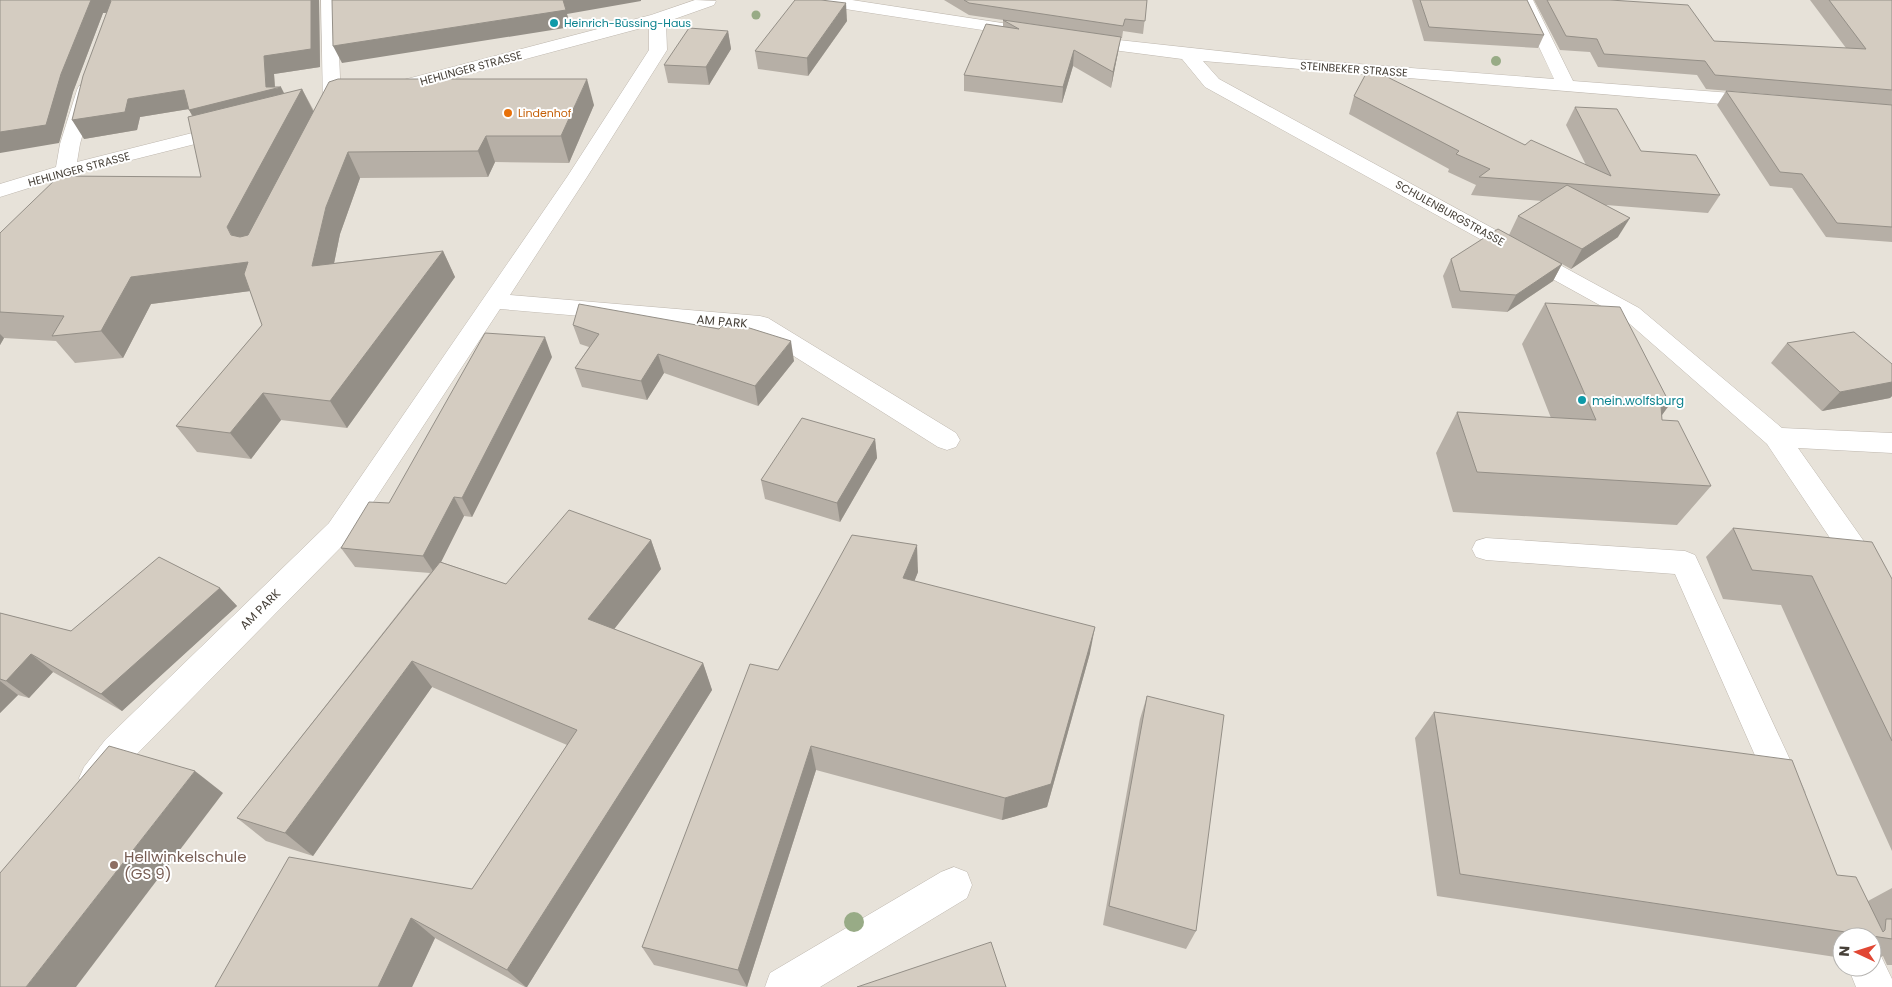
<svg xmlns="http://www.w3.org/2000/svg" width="1892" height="987" viewBox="0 0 1892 987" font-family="Poppins,sans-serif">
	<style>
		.residential { fill: #e7e2d9; fill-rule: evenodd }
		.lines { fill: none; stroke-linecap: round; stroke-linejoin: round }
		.minor-casing { stroke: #beb7ae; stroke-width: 1 }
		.minor { fill: #fff; fill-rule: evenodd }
		.tree { fill: #98ab86 }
		.wall { fill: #b6afa6 }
		.shaded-wall { fill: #948f87 }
		.building { fill: #d4ccc1; stroke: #948f87 }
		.culture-dot { fill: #0f9aa8; stroke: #fff; stroke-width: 2 }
		.food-dot { fill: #e8710a; stroke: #fff; stroke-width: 2 }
		.education-dot { fill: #8d6e63; stroke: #fff; stroke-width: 2 }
		.labels { text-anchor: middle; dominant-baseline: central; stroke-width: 4; stroke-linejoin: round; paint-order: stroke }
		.far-culture-label { font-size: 11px; fill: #0d838f; stroke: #fff; text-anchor: start }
		.far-street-label { font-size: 11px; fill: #474139; stroke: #fff }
		.far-food-label { font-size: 11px; fill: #c56008; stroke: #fff; text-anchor: start }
		.street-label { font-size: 12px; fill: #474139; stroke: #fff }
		.culture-label { font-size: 12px; fill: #0d838f; stroke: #fff; text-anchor: start }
		.near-education-label { font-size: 15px; fill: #785e54; stroke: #fff; text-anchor: start }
	</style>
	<rect width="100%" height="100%" fill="#f3f0eb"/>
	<path class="residential" d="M0 0H1892V987H0ZM1842 937H1872V967H1842Z"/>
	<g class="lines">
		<defs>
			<g id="minor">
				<polygon points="321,0 337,0 341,104 333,121 326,123 319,121 316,117 323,104"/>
				<polygon points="695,0 716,1 714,5 666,22 667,50 587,177 510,295 760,316 768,318 956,433 960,440 956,447 947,450 938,447 754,331 500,309 349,539 130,761 108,789 96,794 84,789 79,778 84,767 106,739 329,523 567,177 649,50 649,26 391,95 384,93 382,89 384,85 651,15"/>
				<polygon points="811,0 852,0 1022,26 1028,27 1031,31 1028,35 1022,36 819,5 813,4"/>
				<polygon points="1517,0 1533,0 1573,81 1758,95 1765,97 1767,101 1765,105 1758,107 1203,61 1219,79 1639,308 1782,428 1892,433 1892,453 1798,448 1892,581 1892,617 1881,614 1767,444 1623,318 1205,87 1182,59 1082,46 1076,45 1073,41 1076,37 1082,36 1293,59 1554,79"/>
				<polygon points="86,84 93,86 95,90 80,144 77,162 228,124 235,126 238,130 235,134 64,177 0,197 0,184 56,167 60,144 77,90 79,86"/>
				<polygon points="1486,538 1685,551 1695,555 1805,792 1800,803 1788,808 1776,803 1675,574 1486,560 1476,557 1472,549 1476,541"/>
				<polygon points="954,867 967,872 972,885 967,898 820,987 765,987 770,973 941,872"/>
				<polygon points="1872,950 1880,954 1892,979 1892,987 1856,987 1848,967 1872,967"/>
			</g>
		</defs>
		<use href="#minor" class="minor-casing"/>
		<use href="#minor" class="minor"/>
	</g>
	<g class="tree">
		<circle cx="756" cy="15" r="4.5"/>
		<circle cx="1496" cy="61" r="5"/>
		<circle cx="854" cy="922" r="10"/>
	</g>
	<g class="wall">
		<polygon points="0,0 319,0 320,67 274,74 275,87 284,94 302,89 314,111 594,105 569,163 495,162 488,177 360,178 340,234 334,263 443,251 455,277 347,428 281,420 251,459 197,452 176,426 262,325 250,291 151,304 123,358 75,363 56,341 4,338 0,345 0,233 201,177 192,116 189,109 140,117 137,130 84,139 107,13 103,13 73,92 59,143"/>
		<polygon points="944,0 1147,0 1143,34 1123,31 1122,38 1120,38 1118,52 1111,88 1073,66 1062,103 964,91 964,75 1003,26 1003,20 969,15"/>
		<polygon points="1412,0 1527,0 1544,35 1538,48 1424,41"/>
		<polygon points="1534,0 1610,0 1714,41 1846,48 1810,0 1892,0 1892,105 1706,89 1697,75 1598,67 1590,52 1560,50"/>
		<polygon points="847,21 808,76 758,69 755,51"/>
		<polygon points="728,31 731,49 709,85 668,83 664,65"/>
		<polygon points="1726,91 1892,105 1892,242 1826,237 1792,188 1770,186 1717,105"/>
		<polygon points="1354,96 1525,145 1586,165 1566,125 1575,107 1641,151 1720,195 1708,213 1606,205 1618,237 1571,269 1562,264 1553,281 1507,312 1452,308 1443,276 1451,259 1509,235 1518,216 1542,201 1471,195 1476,185 1448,172 1449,169 1349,114"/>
		<polygon points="1545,303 1670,404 1662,415 1662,420 1711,486 1677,525 1453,512 1436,453 1457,412 1551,418 1522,344"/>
		<polygon points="573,325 794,361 758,406 664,373 647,400 582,387 575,368 589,347 580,344"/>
		<polygon points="1787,343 1892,364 1892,396 1890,398 1822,411 1771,363"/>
		<polygon points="552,357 472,517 464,516 441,562 506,584 651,540 661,569 614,629 703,663 712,690 527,987 525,987 435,938 412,987 215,987 472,889 567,745 432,687 313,856 266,841 237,818 430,573 355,567 341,548 389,503"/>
		<polygon points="875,439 877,458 840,522 765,499 761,480"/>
		<polygon points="1733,528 1892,579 1892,851 1781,605 1723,599 1706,557"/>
		<polygon points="918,572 914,581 1090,653 1047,807 1002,820 816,770 747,987 654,965 642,947 778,670"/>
		<polygon points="220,588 237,606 122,711 53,672 29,698 18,695 0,713 0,613 71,631"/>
		<polygon points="1147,696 1196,931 1186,949 1103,925 1140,719"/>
		<polygon points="1434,712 1837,875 1868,901 1892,888 1892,965 1887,965 1883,956 1872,961 1872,937 1842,937 1842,958 1437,896 1415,738"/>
	</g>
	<g class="shaded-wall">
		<polygon points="91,0 110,0 117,12 103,13 73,92 59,143 0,153 0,132 61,74"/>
		<polygon points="311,0 319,0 320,67 274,74 275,89 281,87 290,105 200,128 189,110 266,87 264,56"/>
		<polygon points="563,0 641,0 641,1 567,14 571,27 342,63 333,46"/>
		<polygon points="846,3 847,21 808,76 807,58"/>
		<polygon points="728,31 731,49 709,85 706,67"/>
		<polygon points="1121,37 1118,52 1111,88 1113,72"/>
		<polygon points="1074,50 1073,66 1062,103 1063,87"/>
		<polygon points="587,79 594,105 569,163 561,136"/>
		<polygon points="302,89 315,115 248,262 227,227"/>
		<polygon points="184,90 195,108 140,117 137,130 84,139 72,120 128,99"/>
		<polygon points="486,136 495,162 488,177 478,151"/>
		<polygon points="348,152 360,178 340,234 328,293 312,266 326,207"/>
		<polygon points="1630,218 1618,237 1571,269 1582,249"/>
		<polygon points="443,251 455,277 347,428 330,401"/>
		<polygon points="248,262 265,289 151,304 123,358 101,331 131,277"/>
		<polygon points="1562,264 1553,281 1507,312 1516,295"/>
		<polygon points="0,334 4,338 0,345"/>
		<polygon points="545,337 552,357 472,517 462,498"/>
		<polygon points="791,341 794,361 758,406 755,386"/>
		<polygon points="658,354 664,373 647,400 641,381"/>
		<polygon points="1892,382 1892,396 1890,398 1822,411 1840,392"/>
		<polygon points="263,393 281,420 251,459 230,433"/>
		<polygon points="1670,404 1640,445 1661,406"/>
		<polygon points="875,439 877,458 840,522 837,503"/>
		<polygon points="454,497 464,516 435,574 423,556"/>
		<polygon points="651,540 661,569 601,646 588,619"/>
		<polygon points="917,545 918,572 905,605 903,578"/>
		<polygon points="220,588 237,606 122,711 101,694"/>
		<polygon points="1095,627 1090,653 1047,807 1002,820 1005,798"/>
		<polygon points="31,654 53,672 29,698 6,681"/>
		<polygon points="412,661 432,687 313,856 285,833"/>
		<polygon points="703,663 712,690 527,987 526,987 507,970"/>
		<polygon points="0,681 18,695 0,713"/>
		<polygon points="811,746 816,770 747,987 738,970"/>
		<polygon points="195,771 223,793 76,987 26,987"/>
		<polygon points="411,918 435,938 412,987 378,987"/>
	</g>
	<g class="building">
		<polygon points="0,0 91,0 61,74 46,125 0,132"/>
		<polygon points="110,0 311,0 311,49 264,56 266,87 281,87 189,110 184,90 128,99 125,112 72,120 83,76 111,1"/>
		<polygon points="332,0 563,0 566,10 333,46"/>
		<polygon points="795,0 821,0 846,3 807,58 755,51"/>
		<polygon points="964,0 1147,0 1145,21 1125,19 1123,26 969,3"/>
		<polygon points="1420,0 1527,0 1544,35 1429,27"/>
		<polygon points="1547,0 1610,0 1688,5 1714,41 1866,49 1829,0 1892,0 1892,90 1715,75 1705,61 1604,54 1597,39 1566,36"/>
		<polygon points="1003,20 1121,37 1113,72 1074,50 1063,87 964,75 986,24 1019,29"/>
		<polygon points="689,28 728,31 706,67 664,65"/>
		<polygon points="1369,68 1525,145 1531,140 1611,176 1575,107 1617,109 1641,151 1696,155 1720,195 1479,177 1490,169 1456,154 1459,151 1354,96"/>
		<polygon points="338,79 587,79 561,136 486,136 478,151 348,152 326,207 312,266 443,251 330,401 263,393 230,433 176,426 262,325 244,274 248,262 131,277 101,331 52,336 64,316 0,312 0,233 59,176 201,177 188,117 302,89 227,227 231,235 240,237 248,235 329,82"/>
		<polygon points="1726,91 1892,105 1892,227 1837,223 1802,174 1780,172"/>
		<polygon points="1567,185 1630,218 1582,249 1518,216"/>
		<polygon points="1498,229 1562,264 1516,295 1460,291 1451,259"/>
		<polygon points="1545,303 1620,307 1670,404 1661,406 1662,420 1678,421 1711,486 1477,472 1457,412 1596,420"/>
		<polygon points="579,304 719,329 727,321 791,341 755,386 658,354 641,381 575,368 599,334 573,325"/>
		<polygon points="1854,332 1892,364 1892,382 1840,392 1787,343"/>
		<polygon points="485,333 545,337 462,498 454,497 423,556 341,548 369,502 389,503"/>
		<polygon points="802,418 875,439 837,503 761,480"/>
		<polygon points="569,510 651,540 588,619 703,663 507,970 411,918 378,987 215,987 289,857 472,889 577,730 412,661 285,833 237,818 440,562 506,584"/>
		<polygon points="1733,528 1872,542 1892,579 1892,741 1812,576 1752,570"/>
		<polygon points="852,535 917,545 903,578 1095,627 1051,784 1005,798 811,746 738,970 642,947 750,664 778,670"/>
		<polygon points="159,557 220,588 101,694 31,654 6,681 0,679 0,613 71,631"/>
		<polygon points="1147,696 1224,715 1196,931 1109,906"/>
		<polygon points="1434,712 1792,760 1837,875 1856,877 1883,932 1885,930 1886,919 1892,919 1892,939 1460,874"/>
		<polygon points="109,746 195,771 26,987 0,987 0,873"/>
		<polygon points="991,942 1006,987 857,987"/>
	</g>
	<g class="culture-dot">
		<circle cx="554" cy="23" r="5"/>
		<circle cx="1582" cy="400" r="5"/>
	</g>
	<circle class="food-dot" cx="508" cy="113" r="5"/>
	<circle class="education-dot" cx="114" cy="865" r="5"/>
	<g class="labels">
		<g class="far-culture-label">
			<text x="564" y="23">Heinrich-Büssing-Haus</text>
		</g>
		<g class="far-street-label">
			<text transform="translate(471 68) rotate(-15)">HEHLINGER STRASSE</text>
			<text transform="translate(1354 69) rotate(4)">STEINBEKER STRASSE</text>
			<text transform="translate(79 169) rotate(-15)">HEHLINGER STRASSE</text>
			<text transform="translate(1450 213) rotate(29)">SCHULENBURGSTRASSE</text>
		</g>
		<g class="far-food-label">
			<text x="518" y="113">Lindenhof</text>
		</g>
		<g class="street-label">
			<text transform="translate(722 321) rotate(5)">AM PARK</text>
			<text transform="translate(260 609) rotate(-45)">AM PARK</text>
		</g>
		<g class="culture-label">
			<text x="1592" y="400">mein.wolfsburg</text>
		</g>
		<g class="near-education-label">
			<text x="124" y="856">Hellwinkelschule<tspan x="124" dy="17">(GS 9)</tspan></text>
		</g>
	</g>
	<g transform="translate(1857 952) rotate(274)"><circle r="24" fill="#ffffff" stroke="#b5b3b0"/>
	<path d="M0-4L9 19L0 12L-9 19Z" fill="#e14734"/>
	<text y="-8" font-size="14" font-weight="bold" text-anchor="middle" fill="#474139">N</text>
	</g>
</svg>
